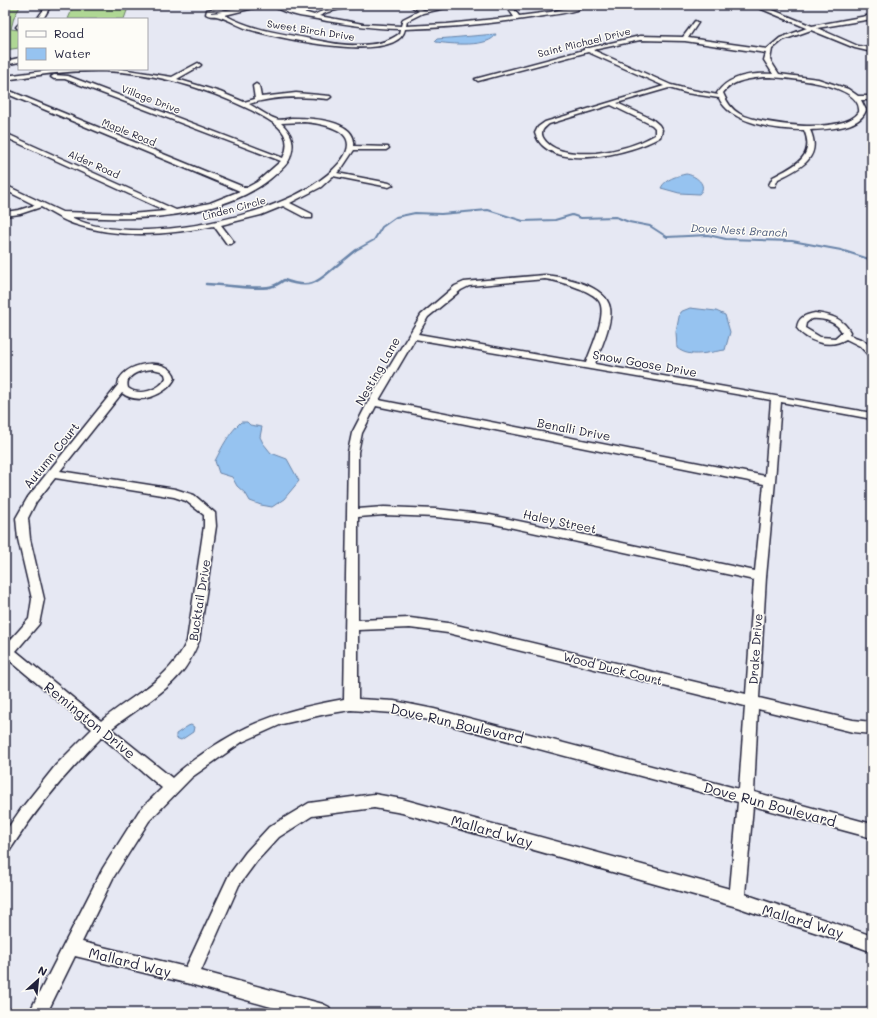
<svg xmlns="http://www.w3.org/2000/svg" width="877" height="1018" viewBox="0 0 877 1018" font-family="Mali,sans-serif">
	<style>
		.green { fill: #afd794; stroke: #687c68 }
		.water { fill: #96c3f0; stroke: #6883a8 }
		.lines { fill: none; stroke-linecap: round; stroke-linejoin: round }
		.stream-far1 { stroke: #6883a8; stroke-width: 2 }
		.stream { stroke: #6883a8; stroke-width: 2.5 }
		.minor-casing { stroke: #22223b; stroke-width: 3 }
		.minor { fill: #fdfcf7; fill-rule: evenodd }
		.labels { text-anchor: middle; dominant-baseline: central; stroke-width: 3; stroke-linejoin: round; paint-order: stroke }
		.far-street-label { font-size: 10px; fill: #22223b; stroke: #fdfcf7 }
		.far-water-label { font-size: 11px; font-style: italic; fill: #4b5a7a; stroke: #fdfcf7 }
		.street-label { font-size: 12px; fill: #22223b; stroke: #fdfcf7 }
		.near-street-label { font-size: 14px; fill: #22223b; stroke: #fdfcf7 }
	</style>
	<rect width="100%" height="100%" fill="#e6e8f3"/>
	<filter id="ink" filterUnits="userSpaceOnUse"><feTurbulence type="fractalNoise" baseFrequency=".025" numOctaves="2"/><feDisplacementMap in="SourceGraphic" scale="8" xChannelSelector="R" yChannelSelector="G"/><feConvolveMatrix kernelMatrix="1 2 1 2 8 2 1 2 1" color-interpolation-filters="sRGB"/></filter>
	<g filter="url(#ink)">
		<g class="green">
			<polygon points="5,5 21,5 14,17 11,29 19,30 19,48 5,50"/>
			<polygon points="74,5 129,5 124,19 68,19"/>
		</g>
		<g class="water">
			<path d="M496 34C490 48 449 44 436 42L435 41 437 39Z"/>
			<path d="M686 174C695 175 709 185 699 194L679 193 661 188C665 179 677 176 686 174Z"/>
			<path d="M690 308 716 311 725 315 730 332 725 350C709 352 690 359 677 348L676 332 680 312Z"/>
			<path d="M241 422H247L250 425 262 427 260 437 263 443 271 453 287 459 299 481 284 499 272 507 261 505 250 501 246 494 237 486 232 477 219 473 215 461C222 447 229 433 241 422Z"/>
			<polygon points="191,725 194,727 193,732 181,740 176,738 176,734 188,726"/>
		</g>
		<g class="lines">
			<polyline class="stream-far1" points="340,263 356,250 374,240 382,227 396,217 415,213 441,214 488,210 523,221 555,220 572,215 581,218 616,217 629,222 650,226 667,237 708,235 726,239 792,241 841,250 872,260"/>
			<path class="stream" d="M206 284C222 284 260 291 273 286 277 285 281 282 284 280 314 291 319 280 341 262"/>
			<defs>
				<g id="minor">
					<polygon points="47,5 51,5 43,19 37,19"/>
					<path d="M256 5H266L225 15C251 30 280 33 310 39 326 42 342 46 358 45 373 45 387 43 399 34L400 29C375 29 352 25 327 21 310 17 286 16 272 5H278L314 15C327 8 342 5 357 5L328 12 319 16 363 24 401 26 403 19 419 11 409 5C415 5 418 8 424 10 429 10 451 5 459 5L423 13 407 21 406 26 447 24 514 17 506 5H511L519 16 550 12 581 5H588C577 12 558 14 544 16 498 23 451 28 405 29 398 66 273 37 248 29 238 26 230 20 220 17 215 15 210 17 206 14L207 10 217 8 226 10ZM217 11 222 12 211 13V12Z"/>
					<path d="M752 5 763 6 812 26 872 15V19L817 28 858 46 872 48V52L855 48 811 30 783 40 772 49 770 60 779 74 818 79 848 89 858 96H872V100H861L866 110C860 129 826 129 810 130 823 158 800 168 778 179L775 186H771L769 185 773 177C794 166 816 157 804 130 779 130 730 124 719 98L686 93 669 88 617 103 652 119 659 125 662 130 660 137C634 153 548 175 535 133L538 127 545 122 664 86 588 52 478 81 475 79 584 50V48H589L640 36 683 37 695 21 698 23 688 38 767 49 780 38 807 28ZM640 40 685 41 766 53 764 60 773 74C753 73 729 75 717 93L718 95 687 89 671 85 593 50ZM764 77C783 77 863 83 859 112 844 135 762 125 740 114 731 109 727 102 723 93 732 80 749 79 764 77ZM611 105 652 125 655 128V135C638 145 615 151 596 153 580 154 554 154 544 139 539 132 544 128 549 124Z"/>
					<polygon points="19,24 19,29 16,27"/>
					<polygon points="19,58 19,62 5,65 5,61"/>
					<path d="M198 63 201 65 200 66 177 79 220 92 244 102 255 99 253 86 256 84 259 86 261 97 296 93 330 96 331 97 328 99C301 96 274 96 249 104 258 109 267 116 276 119 280 121 286 119 291 118 309 118 357 119 354 146L388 147 389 148 386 150H354L342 168 337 173 389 183 393 185 389 187 333 176 321 187 290 203 312 214V218H306L283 206 261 215 221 225 234 242 230 244H227L214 226C168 235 119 239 74 224 62 220 52 213 41 207L20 214 5 216V212L19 210 35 205 5 190V185L62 212 130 214 166 211 5 137V133L176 210 210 203 240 191 5 93V89L246 188 257 182 281 161 65 79H54L51 77 54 75 68 76 283 158C287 150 288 142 284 134 278 123 263 117 253 111 206 88 157 73 105 71 71 70 38 75 5 80V76L59 69H121L172 77ZM304 122C391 130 329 181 287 199 234 223 125 245 71 217 82 217 93 218 104 218 156 220 228 213 270 179 277 173 287 166 290 158 295 144 293 134 281 123Z"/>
					<path d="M545 275C564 277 606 285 610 308 613 322 600 350 595 364L872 413V419L781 402 775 481 766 577 759 698 853 720 872 722V734L853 732 758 709 754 792 872 824V838L753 806 745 894C787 909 830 920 872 936V952C828 935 782 923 737 907L402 813 374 808 312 816 279 837 256 862 239 885 201 971 323 1004 329 1007 332 1013H292L190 984 75 956 47 1013H29L103 868 139 811 162 788 102 737C67 772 36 809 10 850L5 852V832L21 809 56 765 92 729 8 659 5 660V646L29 619 32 599 18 539 16 518 28 497 118 385C120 362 170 355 175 378 167 395 138 406 122 393L60 471 175 489 194 495 215 513 216 526 199 641C194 652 189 664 181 673 162 696 134 710 111 729L172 778C183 767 195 759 208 750 252 720 292 708 344 699L348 452 352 433 368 402 421 315 455 286 464 282ZM545 279C558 281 568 284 581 289 587 292 595 295 599 301 608 314 591 348 586 363L418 334 428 317 461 290 469 286ZM415 339 771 400 765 476 379 400ZM153 369 161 371 165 374 166 378C160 390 139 397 128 388 124 374 142 370 153 369ZM376 406 764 484 755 571 490 515 436 509 384 507 358 509V452L362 433ZM55 478 174 497 186 501 204 515V526L187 641C169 681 133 694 101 721L16 651 39 624 44 599 30 539 28 518 36 502ZM384 515 436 517 490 523 754 580 746 694 448 623 410 618 358 620V517ZM410 628 448 633 745 706 739 789 434 709 394 701 358 699V630ZM351 710 394 713 434 721 738 802 730 889 402 799 374 794 309 803 269 827 246 852 229 875 186 967 82 942 113 878 149 821 192 777 242 742 282 724 326 714Z"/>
					<path d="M815 313C830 315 843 318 850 332L849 335 863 340 872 348V357L869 356 860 346 846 339C830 349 807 342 797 328 798 317 805 315 815 313ZM811 319C822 318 836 321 842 332L835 338 820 337 805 328 806 323Z"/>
				</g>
			</defs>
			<use href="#minor" class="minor-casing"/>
			<use href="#minor" class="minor"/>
		</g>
	</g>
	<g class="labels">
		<g class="far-street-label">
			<text transform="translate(311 30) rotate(9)">Sweet Birch Drive</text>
			<text transform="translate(584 42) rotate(-14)">Saint Michael Drive</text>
			<text transform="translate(151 99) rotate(21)">Village Drive</text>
			<text transform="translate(129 132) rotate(22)">Maple Road</text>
			<text transform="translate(94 164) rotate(24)">Alder Road</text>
			<text transform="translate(234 208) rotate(-15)">Linden Circle</text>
		</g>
		<g class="far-water-label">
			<text transform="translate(739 230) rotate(3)">Dove Nest Branch</text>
		</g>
		<g class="street-label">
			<text transform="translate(645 363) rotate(10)">Snow Goose Drive</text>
			<text transform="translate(377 371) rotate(-60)">Nesting Lane</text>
			<text transform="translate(574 429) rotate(11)">Benalli Drive</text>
			<text transform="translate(51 455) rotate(-51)">Autumn Court</text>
			<text transform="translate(560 521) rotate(12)">Haley Street</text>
			<text transform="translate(199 600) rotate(-81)">Bucktail Drive</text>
			<text transform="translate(755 649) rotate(-86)">Drake Drive</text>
			<text transform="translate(613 668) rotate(14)">Wood Duck Court</text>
		</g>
		<g class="near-street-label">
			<text transform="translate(90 720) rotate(39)">Remington Drive</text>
			<text transform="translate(457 723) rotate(13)">Dove Run Boulevard</text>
			<text transform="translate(770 804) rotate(15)">Dove Run Boulevard</text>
			<text transform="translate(492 831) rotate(16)">Mallard Way</text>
			<text transform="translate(803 921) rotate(17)">Mallard Way</text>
			<text transform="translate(130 962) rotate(14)">Mallard Way</text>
		</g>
	</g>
	<rect width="877" height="1018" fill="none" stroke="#fdfcf7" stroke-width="20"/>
	<rect x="10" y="10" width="857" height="998" fill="none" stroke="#22223b" stroke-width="1.5" filter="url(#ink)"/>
	<rect x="18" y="18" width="130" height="52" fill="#fdfcf7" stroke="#a5a5ac"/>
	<rect x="26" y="31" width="20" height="6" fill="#fdfcf7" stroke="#a5a5ac"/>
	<text x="54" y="38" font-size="12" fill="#22223b">Road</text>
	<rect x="26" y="48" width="20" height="12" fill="#96c3f0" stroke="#a5a5ac"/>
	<text x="54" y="58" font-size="12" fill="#22223b">Water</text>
	<g transform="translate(38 980) rotate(27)" stroke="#fdfcf7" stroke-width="3" paint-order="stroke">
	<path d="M0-3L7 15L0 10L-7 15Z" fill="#22223b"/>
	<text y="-6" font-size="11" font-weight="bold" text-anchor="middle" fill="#22223b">N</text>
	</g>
</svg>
